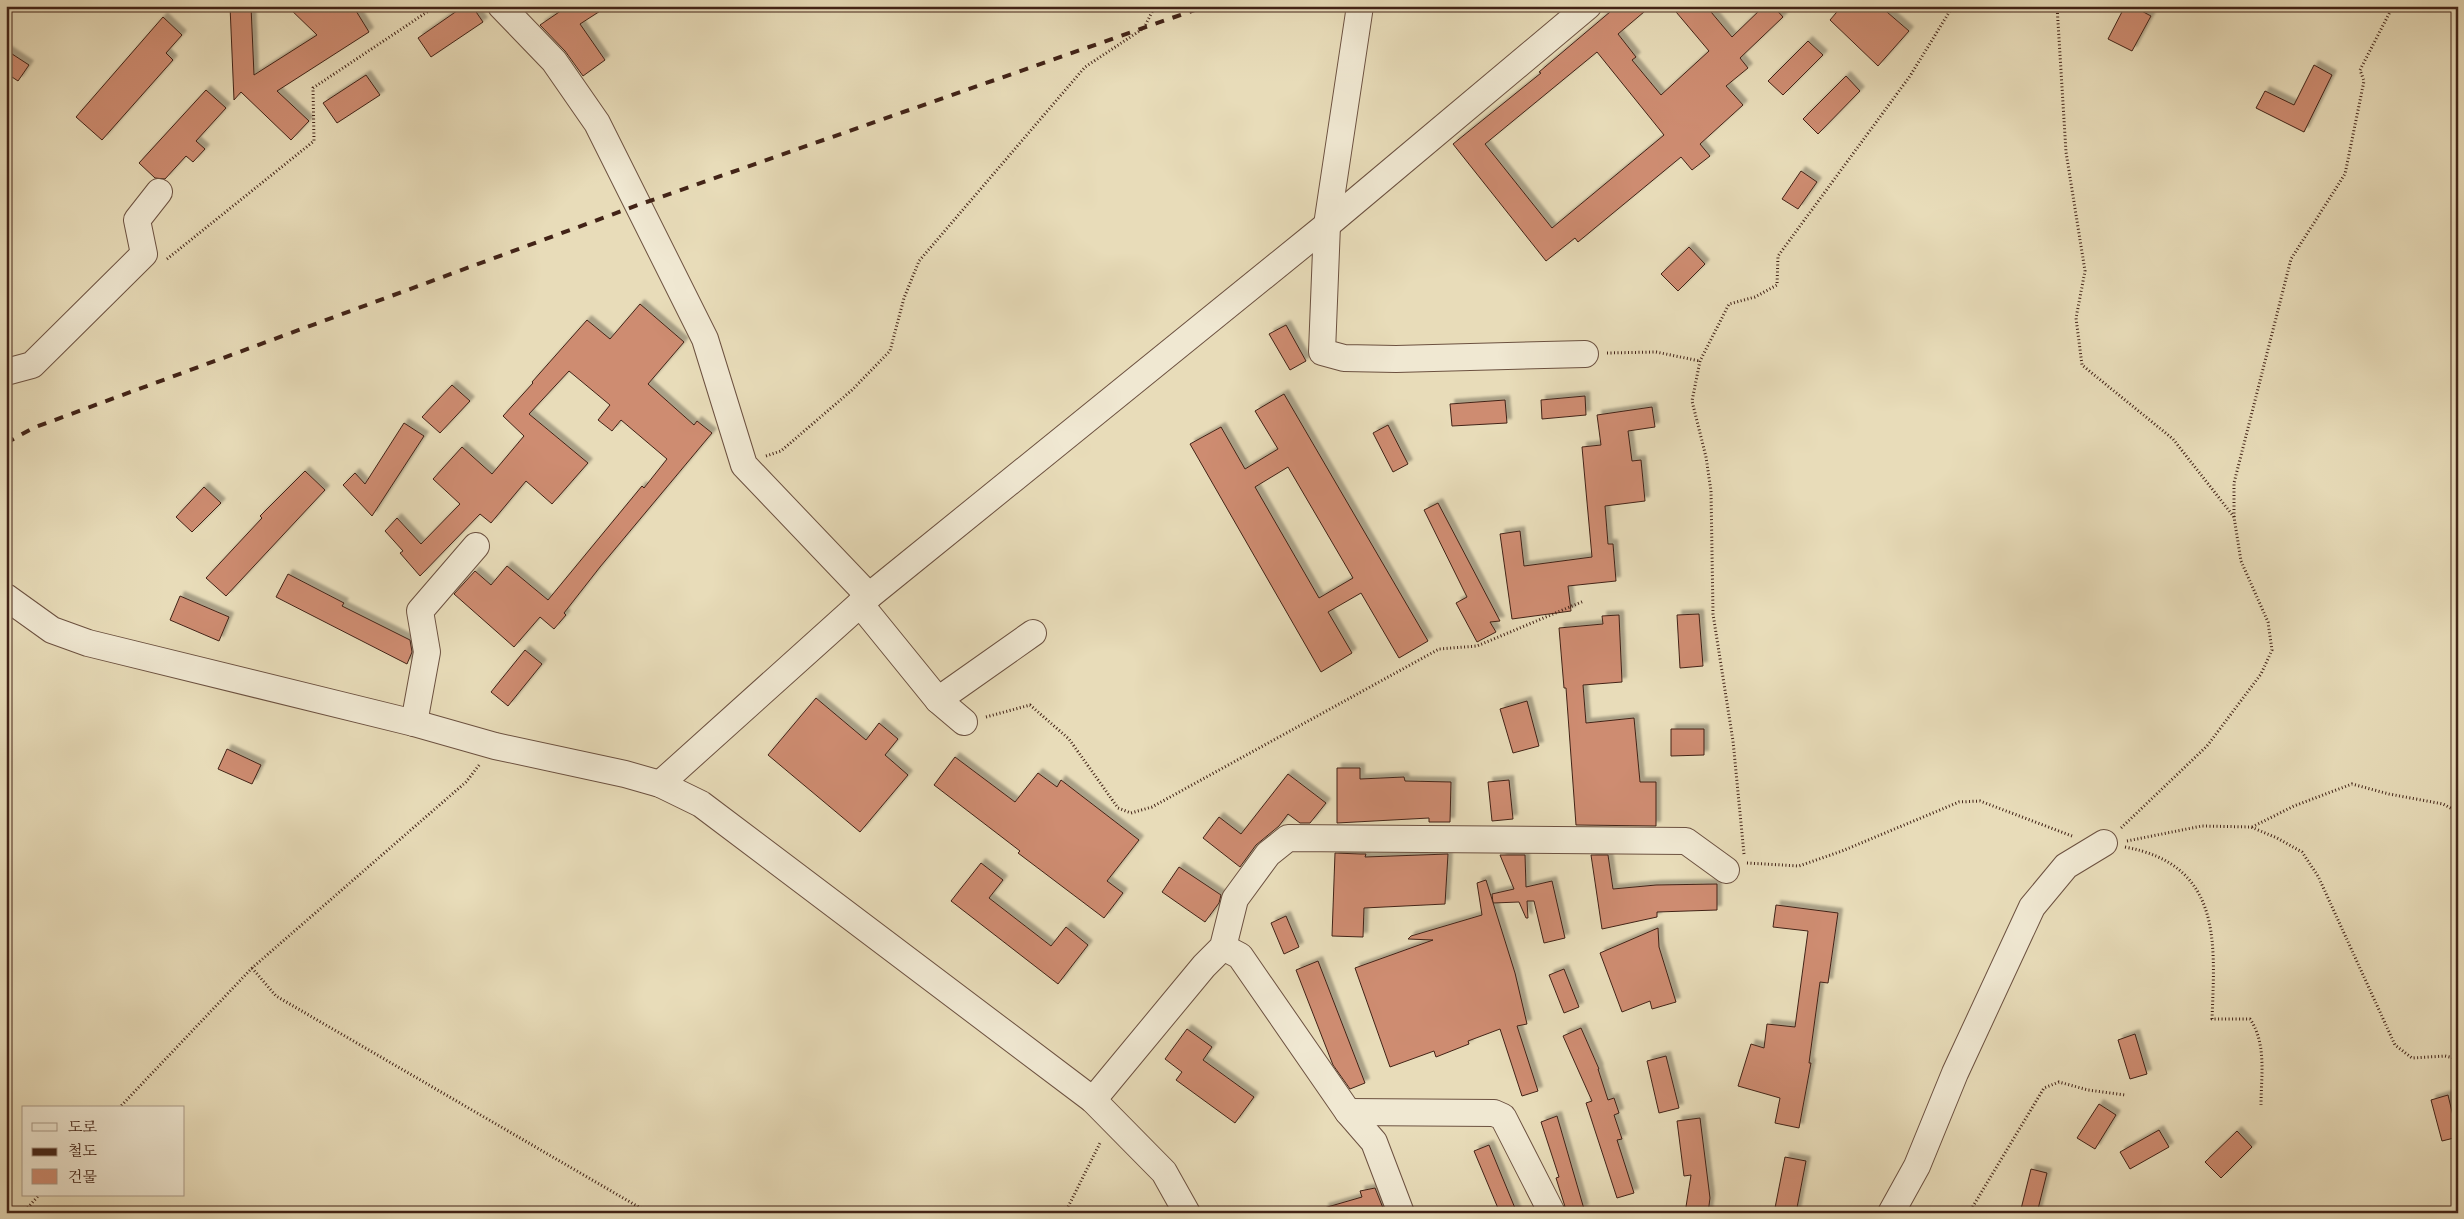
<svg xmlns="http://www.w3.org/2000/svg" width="2464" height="1219" viewBox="0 0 2464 1219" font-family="'Libre Caslon Text','Noto Serif KR',serif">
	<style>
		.building { fill: #ce8c71; stroke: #422317; fill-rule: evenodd; filter: url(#shadow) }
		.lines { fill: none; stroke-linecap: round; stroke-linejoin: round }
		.minor-casing { stroke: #6c5140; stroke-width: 28 }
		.path { stroke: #422317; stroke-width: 3; stroke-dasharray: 1 2.5; stroke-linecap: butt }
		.minor { stroke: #f0e8d2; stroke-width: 26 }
		.rail { stroke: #422317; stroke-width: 4; stroke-dasharray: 9 9; stroke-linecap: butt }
	</style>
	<defs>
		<filter id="shadow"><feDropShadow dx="4.5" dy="-4.5" stdDeviation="1" flood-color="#0004"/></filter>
	</defs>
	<rect width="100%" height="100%" fill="#e8dcb9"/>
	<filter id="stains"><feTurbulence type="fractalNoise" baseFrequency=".004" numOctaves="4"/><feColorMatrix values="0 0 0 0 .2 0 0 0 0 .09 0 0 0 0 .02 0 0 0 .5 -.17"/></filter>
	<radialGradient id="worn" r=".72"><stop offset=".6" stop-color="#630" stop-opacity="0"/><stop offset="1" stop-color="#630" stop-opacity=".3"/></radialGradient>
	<g class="building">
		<polygon points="230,6 251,6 254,75 317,35 287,6 353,6 369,32 277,91 309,121 291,140 241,92 234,100"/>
		<polygon points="464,6 472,6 483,22 431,57 418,38"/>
		<polygon points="568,6 608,6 580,24 605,60 583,76 565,51 540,25"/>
		<path d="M1617 6H1651L1618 34 1636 57 1632 60 1661 95 1709 51 1671 6H1706L1732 37 1764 6H1773L1783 17 1740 58 1748 68 1726 86 1743 105 1700 144 1710 156 1692 170 1681 157 1578 242 1575 238 1546 261 1453 144 1541 73 1539 72ZM1597 52 1664 135 1552 228 1485 144Z"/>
		<polygon points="1842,6 1880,6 1909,31 1878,66 1830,20"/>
		<polygon points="2125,6 2132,6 2151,16 2132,51 2108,39"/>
		<polygon points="163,17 182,35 166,53 173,60 102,140 76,117"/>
		<polygon points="1808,41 1823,55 1783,95 1768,81"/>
		<polygon points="6,50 29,65 18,81 6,73"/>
		<polygon points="2314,65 2332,75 2304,132 2256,108 2265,91 2294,105"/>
		<polygon points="366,75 380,95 337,123 323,103"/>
		<polygon points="1846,76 1860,91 1818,134 1803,119"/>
		<polygon points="206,90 226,108 196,141 205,149 193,162 186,156 165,179 155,178 139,163"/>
		<polygon points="1801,171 1817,182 1798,209 1782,199"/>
		<polygon points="1689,247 1705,264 1678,291 1661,274"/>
		<polygon points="640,304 684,342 648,384 694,425 697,421 712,433 600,567 564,613 566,615 554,629 540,617 514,647 454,594 475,571 491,585 507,566 548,600 642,486 644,488 667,459 621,420 612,431 598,420 610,405 569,371 529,414 588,463 552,504 526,481 491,523 480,514 420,576 400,553 403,551 385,531 397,518 421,544 460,504 433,479 462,447 492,474 524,436 503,416 533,383 532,382 587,320 610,339"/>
		<polygon points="1286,325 1306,361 1290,370 1269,334"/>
		<polygon points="452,385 470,401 440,433 422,417"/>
		<path d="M1284 394 1428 641 1399 658 1361 593 1328 612 1352 653 1321 672 1190 444 1221 427 1245 469 1278 449 1255 411ZM1288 467 1353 578 1319 598 1255 487Z"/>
		<polygon points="1585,396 1586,415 1542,419 1541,400"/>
		<polygon points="1505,400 1507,423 1452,426 1450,404"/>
		<polygon points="1652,407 1655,427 1628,431 1632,461 1641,460 1645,501 1605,506 1608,544 1613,544 1616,581 1568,586 1571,611 1512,619 1500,534 1520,531 1524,566 1592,557 1582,447 1601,445 1597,415"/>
		<polygon points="404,423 424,436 372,516 343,485 355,473 365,484"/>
		<polygon points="1388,425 1408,464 1393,472 1373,433"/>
		<polygon points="305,471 325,490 226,596 206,578 262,518 260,516"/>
		<polygon points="204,487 221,503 192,532 176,517"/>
		<polygon points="1438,503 1500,621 1490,622 1496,632 1477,642 1456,603 1467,597 1424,510"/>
		<polygon points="288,574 344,603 342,606 410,640 412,652 407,664 276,597"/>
		<polygon points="180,596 229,617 219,641 170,620"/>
		<polygon points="1699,614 1703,666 1680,668 1677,615"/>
		<polygon points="1619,615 1622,682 1583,685 1586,723 1634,718 1640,782 1656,782 1656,826 1576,825 1566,688 1564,688 1559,628 1603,624 1602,616"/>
		<polygon points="525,650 542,664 508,706 491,692"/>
		<polygon points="816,698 866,740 879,723 898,739 885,755 908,775 860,832 768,755"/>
		<polygon points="1527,701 1539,746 1513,753 1500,709"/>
		<polygon points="1671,729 1704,729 1704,755 1671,756"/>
		<polygon points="227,749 261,765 252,784 218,769"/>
		<polygon points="955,757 1015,802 1038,773 1057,787 1061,780 1139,840 1107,881 1123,893 1104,918 1018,853 1020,851 934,785"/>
		<polygon points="1337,768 1360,768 1360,779 1404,777 1405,781 1451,782 1450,822 1429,822 1429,818 1337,823"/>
		<polygon points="1288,774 1326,803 1310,823 1300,823 1288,814 1279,826 1256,845 1240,867 1203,838 1219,817 1241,834"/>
		<polygon points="1509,780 1513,819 1492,821 1488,782"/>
		<polygon points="1335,853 1360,854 1366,854 1365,857 1448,854 1445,904 1364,908 1363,937 1332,936"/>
		<polygon points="1500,855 1525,855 1526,887 1552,881 1565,938 1544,943 1534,901 1527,901 1528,918 1526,918 1519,902 1493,903 1492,894 1514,889"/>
		<polygon points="1591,855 1608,855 1613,889 1656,885 1717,884 1717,910 1657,912 1657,917 1602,929"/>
		<polygon points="981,863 1003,880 989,898 1051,946 1066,927 1088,945 1058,984 951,901"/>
		<polygon points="1179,867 1221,895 1219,903 1205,922 1162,892"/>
		<polygon points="1486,880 1515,973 1527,1024 1517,1026 1538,1091 1522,1096 1500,1029 1468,1041 1469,1044 1436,1057 1434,1051 1390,1067 1355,968 1433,940 1408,939 1411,936 1482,915 1477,883"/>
		<polygon points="1776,905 1838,913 1828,983 1820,982 1809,1063 1811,1063 1799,1128 1775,1123 1780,1098 1738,1086 1751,1044 1764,1048 1767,1024 1795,1027 1808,931 1773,927"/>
		<polygon points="1286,916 1299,947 1284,954 1271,923"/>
		<polygon points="1658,928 1659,947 1676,1002 1652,1009 1650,1001 1622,1012 1600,953"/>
		<polygon points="1318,961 1365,1083 1350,1089 1333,1065 1296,970"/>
		<polygon points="1564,969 1579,1007 1564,1013 1549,975"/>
		<polygon points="1581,1028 1599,1069 1598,1069 1608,1100 1614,1098 1619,1113 1614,1115 1622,1139 1617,1140 1634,1193 1617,1198 1586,1103 1592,1101 1563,1036"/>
		<polygon points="1187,1029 1212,1047 1203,1060 1254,1097 1235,1123 1176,1080 1182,1072 1165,1059"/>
		<polygon points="2135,1034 2147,1074 2130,1079 2118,1040"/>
		<polygon points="1666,1056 1679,1108 1659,1113 1647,1061"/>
		<polygon points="2448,1095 2458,1137 2442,1141 2431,1100"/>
		<polygon points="2099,1104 2116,1115 2095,1149 2077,1138"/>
		<polygon points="1557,1116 1584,1209 1573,1213 1567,1213 1556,1178 1559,1177 1541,1122"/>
		<polygon points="1700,1118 1710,1198 1708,1213 1685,1213 1691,1175 1684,1176 1677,1121"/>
		<polygon points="2159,1130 2169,1147 2130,1169 2120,1152"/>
		<polygon points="2237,1131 2252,1147 2221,1178 2205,1162"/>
		<polygon points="1489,1145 1517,1213 1500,1213 1474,1151"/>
		<polygon points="1785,1157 1806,1161 1796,1213 1774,1213"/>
		<polygon points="2031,1169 2047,1173 2037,1213 2020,1213"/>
		<polygon points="1375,1188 1385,1213 1325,1213 1324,1208 1362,1197 1360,1191"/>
	</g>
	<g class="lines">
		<defs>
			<g id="minor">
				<polyline points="501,6 554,61 597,123 705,339 744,465 869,596"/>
				<polyline points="1360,6 1327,225 1322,352 1344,358 1396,359 1585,354"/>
				<polyline points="6,372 32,365 144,254 137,220 159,192"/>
				<polyline points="6,597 52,630 88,643 414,723 495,746 625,774 660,784 701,804 1093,1100 1164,1172 1187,1213"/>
				<polyline points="860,604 938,700 964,722"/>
				<polyline points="938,700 1033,633"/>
				<polyline points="414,723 427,652 420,611 476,546"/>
				<polyline points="660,784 869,596 1327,225 1588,6"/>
				<polyline points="1223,947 1240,956 1348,1112 1374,1142 1401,1213"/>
				<polyline points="1093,1100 1204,966 1223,947 1235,899 1268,854 1288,838 1686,841 1726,870"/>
				<polyline points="1348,1112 1494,1113 1503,1117 1552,1213"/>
				<polyline points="1891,1213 1917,1166 1955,1073 2032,907 2066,866 2104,843"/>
			</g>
		</defs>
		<use href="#minor" class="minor-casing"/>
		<g class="path">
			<polyline points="2057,6 2066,152 2085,271 2076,318 2082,365 2173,439 2234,517 2241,561 2268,622 2272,650 2261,674 2207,746 2121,828"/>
			<polyline points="167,259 314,141 313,88 436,6"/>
			<polyline points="1607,353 1656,352 1700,361"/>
			<polyline points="766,456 781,451 852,390 890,351 904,298 919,261 1085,67 1144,28 1155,6"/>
			<polyline points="2234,517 2234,483 2291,259 2345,174 2364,81 2360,70 2393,6"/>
			<polyline points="986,717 1030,705 1069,739 1118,808 1131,813 1152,807 1439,649 1477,646 1584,601"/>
			<polyline points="2252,827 2294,806 2352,784 2389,794 2443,804 2458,812"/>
			<polyline points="2127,841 2202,826 2251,827 2277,838 2302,852 2318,876 2395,1045 2412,1058 2445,1056 2458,1059"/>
			<path d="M2125 847C2222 865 2215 941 2212 1019H2250C2267 1044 2261 1077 2261 1105"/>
			<polyline points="1744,854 1733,741 1713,614 1711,491 1706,457 1692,401 1700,361 1729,304 1755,297 1777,285 1778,256 1910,76 1953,6"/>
			<polyline points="1747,863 1799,866 1842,851 1959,802 1980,801 2072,836"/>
			<polyline points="252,968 276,996 649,1213"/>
			<polyline points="119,1108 252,968 466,782 480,764"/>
			<polyline points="23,1213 39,1195"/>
			<polyline points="1065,1213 1101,1141"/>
			<polyline points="1969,1213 2044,1088 2059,1082 2088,1090 2125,1095"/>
		</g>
		<use href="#minor" class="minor"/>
		<polyline class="rail" points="6,443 33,428 638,205 1206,6"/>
	</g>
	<rect width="2464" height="1219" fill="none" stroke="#e8dcb9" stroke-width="25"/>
	<rect x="8" y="8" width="2449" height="1204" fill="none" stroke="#422317" stroke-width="2.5"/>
	<rect x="12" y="12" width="2439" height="1194" fill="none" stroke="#422317"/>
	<rect x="22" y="1106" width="162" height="90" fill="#f0e8d2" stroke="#aa9987"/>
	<rect x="32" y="1123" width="25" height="8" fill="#f0e8d2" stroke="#aa9987"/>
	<text x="68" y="1132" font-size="15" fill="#422317">도로</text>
	<rect x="32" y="1148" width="25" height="8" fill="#422317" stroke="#aa9987"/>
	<text x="68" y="1156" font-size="15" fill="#422317">철도</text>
	<rect x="32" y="1169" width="25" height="15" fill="#ce8c71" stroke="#aa9987"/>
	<text x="68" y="1182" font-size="15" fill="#422317">건물</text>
	<rect width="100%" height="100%" filter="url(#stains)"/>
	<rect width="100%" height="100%" fill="url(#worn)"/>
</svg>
